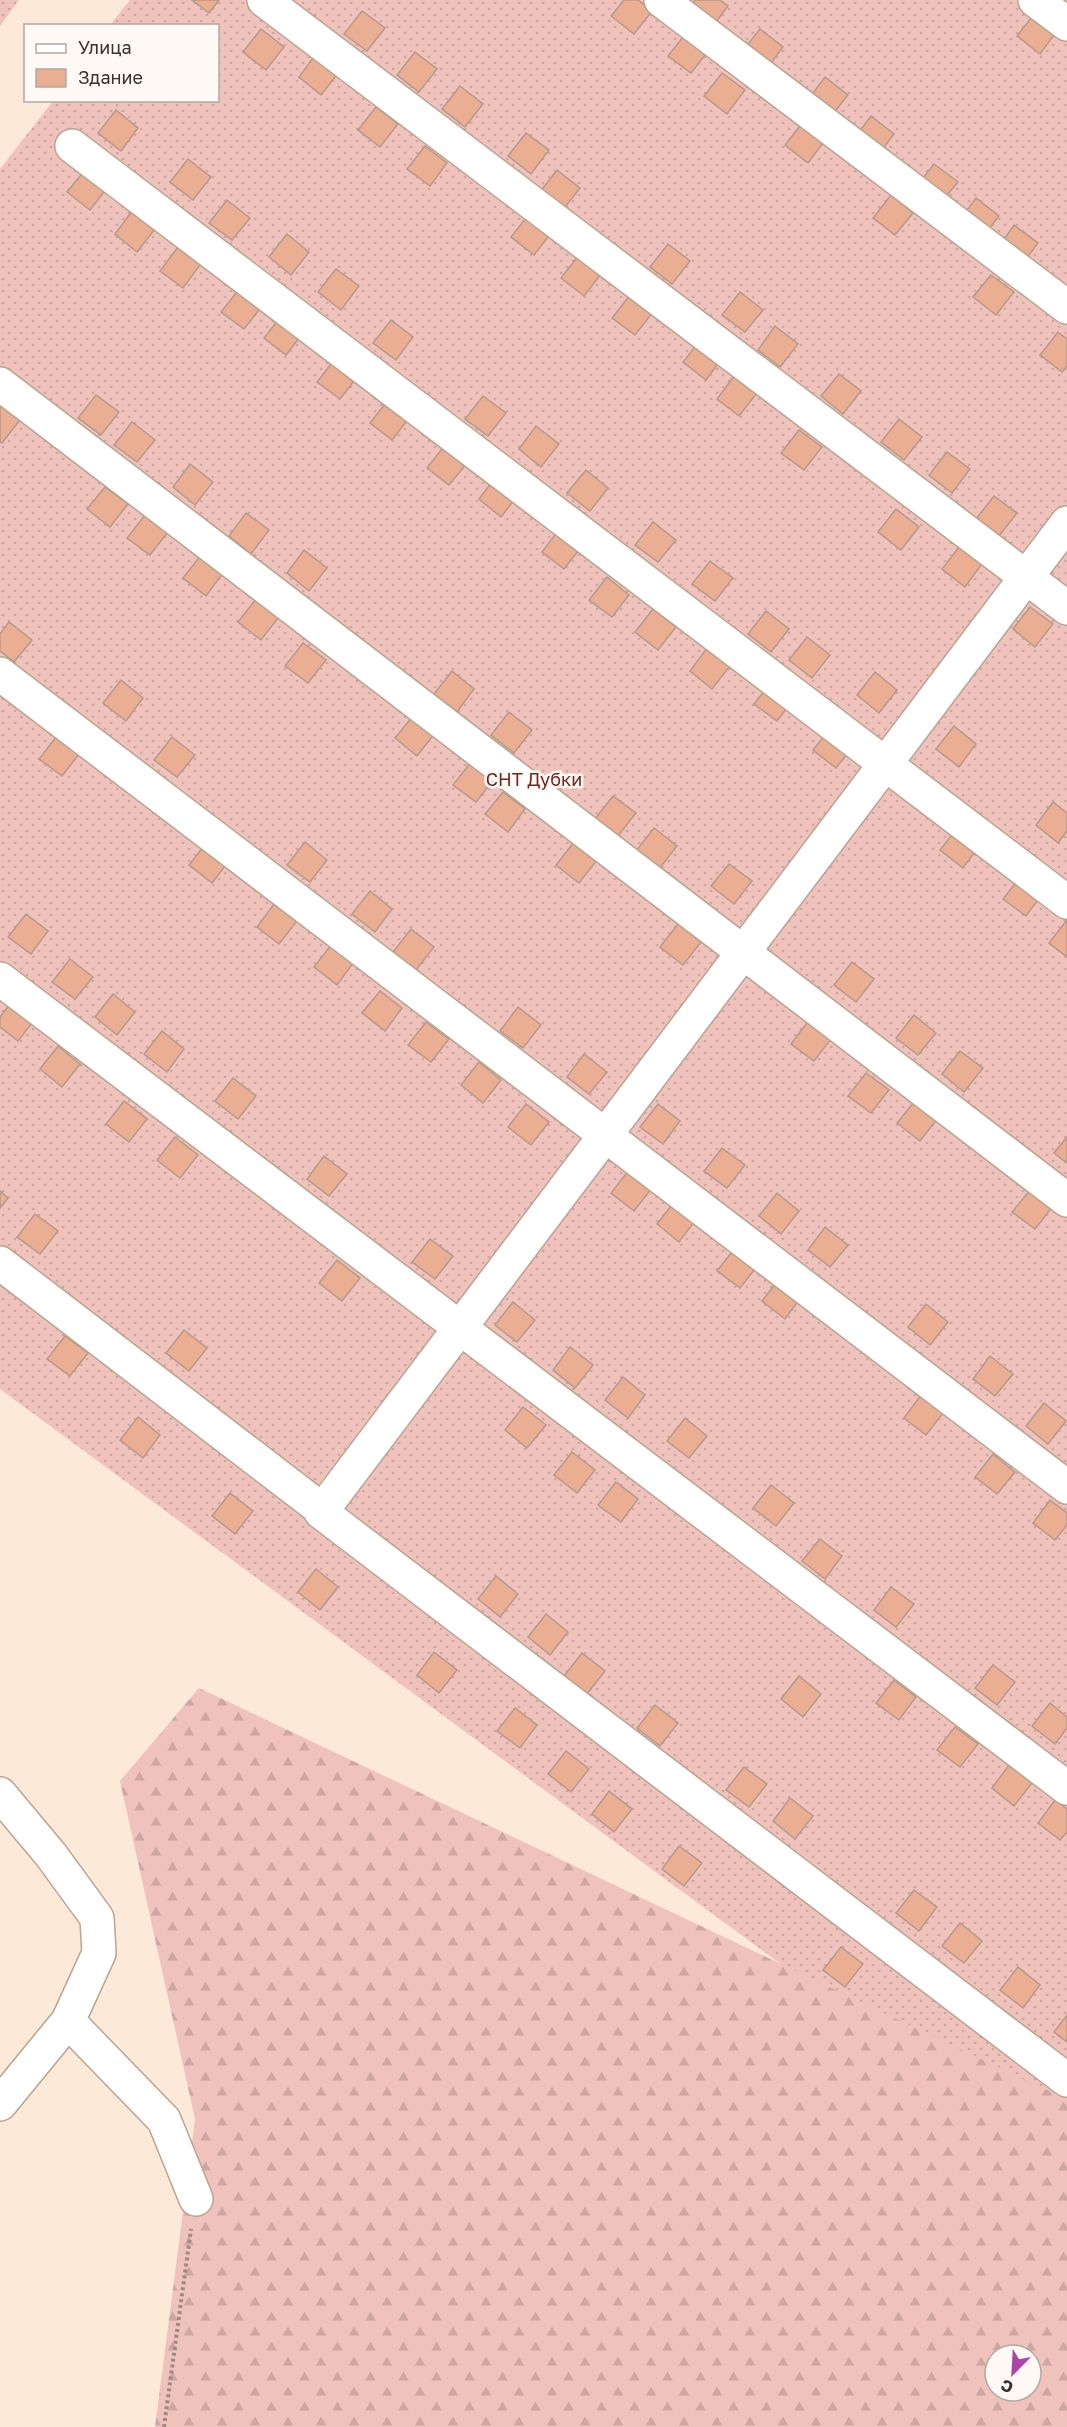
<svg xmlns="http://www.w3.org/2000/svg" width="1067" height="2427" viewBox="0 0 1067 2427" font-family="'Golos Text',sans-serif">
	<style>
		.grass { fill: url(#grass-dots) }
		.forest { fill: url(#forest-firs); fill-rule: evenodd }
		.building { fill: #eaae92; stroke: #b5998c; stroke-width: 1.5 }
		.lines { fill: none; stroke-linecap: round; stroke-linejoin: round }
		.minor-casing { stroke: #baa48f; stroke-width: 36 }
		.path { stroke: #9a8c80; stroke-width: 4; stroke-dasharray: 3 3; stroke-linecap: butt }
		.minor { stroke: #fff; stroke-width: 33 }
		.labels { text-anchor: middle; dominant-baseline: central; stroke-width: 5; stroke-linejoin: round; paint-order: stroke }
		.park-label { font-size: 18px; fill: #72241f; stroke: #fef9f5 }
	</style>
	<defs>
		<pattern id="grass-dots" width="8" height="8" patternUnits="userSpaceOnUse" patternTransform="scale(1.5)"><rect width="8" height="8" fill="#f0c2bc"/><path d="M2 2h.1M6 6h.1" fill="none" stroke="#cfa7a2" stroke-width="1.8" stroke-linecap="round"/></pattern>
		<pattern id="forest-firs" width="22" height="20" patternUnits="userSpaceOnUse" patternTransform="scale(1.5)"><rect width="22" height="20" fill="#f0c2bc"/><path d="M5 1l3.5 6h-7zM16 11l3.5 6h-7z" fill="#cfa7a2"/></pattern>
	</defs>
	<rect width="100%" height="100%" fill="#fce9d8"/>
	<g class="grass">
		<polygon points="0,0 19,0 0,26"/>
		<polygon points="130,0 1067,0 1067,2175 0,1389 0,169 53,101 218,100 218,26 110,25"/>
	</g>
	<path class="forest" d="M199 1688 1057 2095 1067 2091V2427H155L195 2119 120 1781ZM995 2355H1031V2391H995Z"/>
	<g class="building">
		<polygon points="192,0 219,0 209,13"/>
		<polygon points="624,0 638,0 652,11 634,34 611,16"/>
		<polygon points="695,0 720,0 728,6 713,26 689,8"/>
		<polygon points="362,11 385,28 367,51 344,34"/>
		<polygon points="1035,13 1057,31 1040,54 1017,36"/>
		<polygon points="261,29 284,47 266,70 243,52"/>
		<polygon points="760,29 783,47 768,67 744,49"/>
		<polygon points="686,33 709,50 691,73 668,56"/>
		<polygon points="415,52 437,69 419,92 397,75"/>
		<polygon points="316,54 339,72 321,95 299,77"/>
		<polygon points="722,73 745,90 727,114 704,96"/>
		<polygon points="825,77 848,95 833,114 810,97"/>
		<polygon points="460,86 483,104 465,127 442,109"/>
		<polygon points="376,107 398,124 380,147 358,130"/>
		<polygon points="116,110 138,128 121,151 98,133"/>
		<polygon points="871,116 894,134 879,154 856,136"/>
		<polygon points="803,122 826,139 808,163 785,145"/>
		<polygon points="526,133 549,150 531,174 508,156"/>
		<polygon points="425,146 447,163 430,186 407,169"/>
		<polygon points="188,159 211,177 193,200 170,182"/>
		<polygon points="934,164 958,182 942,201 919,183"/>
		<polygon points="85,170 108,187 90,210 67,192"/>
		<polygon points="557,170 580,188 562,211 539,193"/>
		<polygon points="891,195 913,213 895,235 873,218"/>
		<polygon points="976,198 999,216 984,235 961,218"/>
		<polygon points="227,200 250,218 232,240 209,223"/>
		<polygon points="132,211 155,229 137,252 115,234"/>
		<polygon points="529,214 552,232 534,255 511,237"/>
		<polygon points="1014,225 1038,243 1023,263 1000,245"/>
		<polygon points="287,234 309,252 291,275 269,257"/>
		<polygon points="668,244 690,261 672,284 650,267"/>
		<polygon points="178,247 200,265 183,288 160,271"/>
		<polygon points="579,255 602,273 584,296 561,278"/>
		<polygon points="336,269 359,286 341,310 318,292"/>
		<polygon points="991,275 1014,292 996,315 973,297"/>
		<polygon points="239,289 262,306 244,329 221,312"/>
		<polygon points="740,292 763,310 745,332 722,315"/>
		<polygon points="630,295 653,312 635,335 612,318"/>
		<polygon points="282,315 304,332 286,355 264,338"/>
		<polygon points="391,320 413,337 396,360 373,343"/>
		<polygon points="775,326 798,344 780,367 758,350"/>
		<polygon points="1058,332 1067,339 1067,366 1062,372 1040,355"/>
		<polygon points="701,339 723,357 706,380 683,362"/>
		<polygon points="335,359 358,376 340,399 317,382"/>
		<polygon points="839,374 861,391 843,414 821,396"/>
		<polygon points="734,376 757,393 739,416 717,399"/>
		<polygon points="96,395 119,412 101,435 78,418"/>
		<polygon points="483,396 506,413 488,436 465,419"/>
		<polygon points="388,400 410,417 392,440 370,423"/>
		<polygon points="0,405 20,420 2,443 0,442"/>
		<polygon points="899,419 922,437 904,460 881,442"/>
		<polygon points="132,422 155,440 137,462 114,445"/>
		<polygon points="536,426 559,444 541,467 519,449"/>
		<polygon points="799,430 822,447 804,470 781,453"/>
		<polygon points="445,445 467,463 449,485 427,468"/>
		<polygon points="947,452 970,469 952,493 929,475"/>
		<polygon points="190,464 213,482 195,505 173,487"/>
		<polygon points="586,470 608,488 590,511 567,493"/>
		<polygon points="496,476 519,494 501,517 479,499"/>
		<polygon points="105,487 128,504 110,527 87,509"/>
		<polygon points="994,496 1017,513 999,536 976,519"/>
		<polygon points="896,509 919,527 901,550 878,532"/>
		<polygon points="246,513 269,530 251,554 229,536"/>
		<polygon points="145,515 167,533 150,555 127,538"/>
		<polygon points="653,522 676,540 658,562 635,545"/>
		<polygon points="560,528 582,546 564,569 542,552"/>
		<polygon points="960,546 982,564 965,587 942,569"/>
		<polygon points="304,550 327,568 309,591 287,573"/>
		<polygon points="201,555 223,573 206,596 183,578"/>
		<polygon points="710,561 733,578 715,601 692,584"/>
		<polygon points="607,577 629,595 612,617 589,600"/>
		<polygon points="256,599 279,617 261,640 238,622"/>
		<polygon points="1030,607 1053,624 1035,647 1013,629"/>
		<polygon points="653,609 676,627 658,650 635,632"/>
		<polygon points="766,611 789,629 771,652 748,634"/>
		<polygon points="9,622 32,640 14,662 0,651 0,634"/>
		<polygon points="807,637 830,655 812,678 789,660"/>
		<polygon points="303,643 326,660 308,683 285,666"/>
		<polygon points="707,648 730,666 712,689 690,671"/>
		<polygon points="452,671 474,689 457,712 434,694"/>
		<polygon points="875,672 897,690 879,713 857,695"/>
		<polygon points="121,680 143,698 126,721 103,703"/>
		<polygon points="772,681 794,699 777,721 754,704"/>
		<polygon points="509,712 532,730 514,753 491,735"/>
		<polygon points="413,716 435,733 417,756 395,738"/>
		<polygon points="954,726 976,744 959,767 936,749"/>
		<polygon points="831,727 854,745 836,768 813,750"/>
		<polygon points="57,736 80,753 62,776 39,759"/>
		<polygon points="172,737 195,755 177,777 154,760"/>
		<polygon points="471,762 494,779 476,802 453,785"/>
		<polygon points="503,792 525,809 508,832 485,814"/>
		<polygon points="613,796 636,813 618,836 595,819"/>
		<polygon points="1053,802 1067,813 1067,831 1058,843 1036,825"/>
		<polygon points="958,827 980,845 963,868 940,850"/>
		<polygon points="654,828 677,846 659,869 636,851"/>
		<polygon points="207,842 230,860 212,883 189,865"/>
		<polygon points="305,842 327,860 310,882 287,865"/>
		<polygon points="574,842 597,860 579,883 556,865"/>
		<polygon points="729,864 752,881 734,904 711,886"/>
		<polygon points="1021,876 1043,893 1026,916 1003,899"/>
		<polygon points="370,891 392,909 375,932 352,914"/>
		<polygon points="274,904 297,921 279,944 257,927"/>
		<polygon points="26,914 48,931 31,954 8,937"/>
		<polygon points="1067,920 1067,957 1049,943"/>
		<polygon points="678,924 701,942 683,965 660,947"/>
		<polygon points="411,929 434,947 416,970 393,952"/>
		<polygon points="332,944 354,962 337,985 314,967"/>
		<polygon points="70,959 93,977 75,999 52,982"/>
		<polygon points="852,962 874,979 856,1002 834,985"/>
		<polygon points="380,991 402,1008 385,1031 362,1013"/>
		<polygon points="113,994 135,1012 117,1035 95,1017"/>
		<polygon points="13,1000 36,1018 18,1041 0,1027 0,1017"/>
		<polygon points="518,1007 541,1025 523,1048 500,1031"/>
		<polygon points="914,1015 936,1033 918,1055 896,1038"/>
		<polygon points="809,1020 832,1038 814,1061 791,1044"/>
		<polygon points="426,1022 449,1039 431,1062 408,1045"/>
		<polygon points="162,1031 184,1049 167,1072 144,1054"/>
		<polygon points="58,1046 80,1064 62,1087 40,1069"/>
		<polygon points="960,1051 983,1068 964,1092 942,1074"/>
		<polygon points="584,1054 607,1072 589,1094 567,1077"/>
		<polygon points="479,1062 501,1080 483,1103 461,1085"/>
		<polygon points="866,1073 889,1090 871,1113 848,1096"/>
		<polygon points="233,1078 256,1096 238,1119 215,1101"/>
		<polygon points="124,1101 147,1119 129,1142 106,1124"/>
		<polygon points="915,1101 938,1118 920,1141 897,1123"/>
		<polygon points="526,1104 549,1122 531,1145 508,1127"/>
		<polygon points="658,1104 680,1121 663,1144 640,1127"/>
		<polygon points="175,1137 198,1155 180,1178 157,1160"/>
		<polygon points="1067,1137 1067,1163 1054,1153"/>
		<polygon points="722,1148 745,1165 727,1188 704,1171"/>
		<polygon points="324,1156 347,1174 329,1196 307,1179"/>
		<polygon points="629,1170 652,1188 634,1211 611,1193"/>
		<polygon points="1031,1189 1053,1206 1035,1229 1012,1212"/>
		<polygon points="0,1191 8,1198 0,1208"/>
		<polygon points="777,1193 799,1211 781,1234 759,1216"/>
		<polygon points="675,1201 697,1218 679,1242 657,1224"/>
		<polygon points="35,1214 58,1231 40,1254 17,1237"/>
		<polygon points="825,1227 848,1245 830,1267 808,1250"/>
		<polygon points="430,1239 453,1256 435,1279 412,1262"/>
		<polygon points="735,1248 758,1265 740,1288 717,1271"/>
		<polygon points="337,1260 360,1278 342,1301 319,1283"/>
		<polygon points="780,1278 802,1296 785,1319 762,1301"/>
		<polygon points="513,1302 535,1320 517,1342 495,1325"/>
		<polygon points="926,1304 948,1322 930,1345 908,1327"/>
		<polygon points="184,1330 207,1348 189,1371 166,1353"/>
		<polygon points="65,1336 88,1353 70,1376 47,1359"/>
		<polygon points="570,1347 593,1365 575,1388 553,1370"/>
		<polygon points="990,1356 1013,1374 995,1396 973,1379"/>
		<polygon points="623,1377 645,1395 628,1418 605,1400"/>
		<polygon points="921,1395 944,1412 926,1435 904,1418"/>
		<polygon points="1044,1403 1066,1421 1048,1444 1026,1426"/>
		<polygon points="523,1407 546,1425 527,1448 505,1430"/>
		<polygon points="138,1417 160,1435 143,1458 120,1440"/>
		<polygon points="685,1418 707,1436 689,1458 667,1441"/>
		<polygon points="572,1452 595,1470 577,1493 554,1475"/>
		<polygon points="993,1454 1015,1472 997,1494 975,1477"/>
		<polygon points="616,1482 638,1499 621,1522 598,1505"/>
		<polygon points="771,1485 794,1503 776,1526 753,1508"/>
		<polygon points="230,1493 253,1511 235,1534 212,1516"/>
		<polygon points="1050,1500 1067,1513 1067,1525 1055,1540 1033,1523"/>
		<polygon points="820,1539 842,1556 825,1579 802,1561"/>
		<polygon points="316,1569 338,1587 320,1610 298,1592"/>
		<polygon points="496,1576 518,1594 500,1617 478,1599"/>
		<polygon points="891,1587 914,1604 896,1627 874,1610"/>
		<polygon points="546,1614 568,1632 550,1655 528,1637"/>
		<polygon points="434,1652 457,1670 439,1693 417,1675"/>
		<polygon points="582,1653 605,1671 587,1694 564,1676"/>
		<polygon points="993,1665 1015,1682 997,1705 975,1688"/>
		<polygon points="799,1676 821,1694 803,1717 781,1699"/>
		<polygon points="894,1680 916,1697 899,1720 876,1703"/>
		<polygon points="1050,1703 1067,1717 1067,1728 1055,1744 1032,1726"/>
		<polygon points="655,1705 678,1723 660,1746 637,1728"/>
		<polygon points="515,1708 537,1725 520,1748 497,1731"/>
		<polygon points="955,1727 978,1744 960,1767 937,1750"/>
		<polygon points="566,1751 589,1769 571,1792 548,1774"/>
		<polygon points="1009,1765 1032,1783 1014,1806 992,1788"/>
		<polygon points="744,1767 767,1784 749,1807 726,1790"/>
		<polygon points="609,1791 632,1809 614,1832 592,1814"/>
		<polygon points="790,1798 813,1816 795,1839 773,1821"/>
		<polygon points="1055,1800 1067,1809 1067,1832 1060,1840 1038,1823"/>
		<polygon points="679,1846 702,1863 684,1886 662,1869"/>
		<polygon points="914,1890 937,1907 919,1931 896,1913"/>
		<polygon points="960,1923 982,1941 964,1963 942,1946"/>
		<polygon points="841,1947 863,1964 845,1987 823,1970"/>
		<polygon points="1018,1967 1040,1985 1023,2008 1000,1990"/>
		<polygon points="1067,2015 1067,2042 1054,2032"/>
	</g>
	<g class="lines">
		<defs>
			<g id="minor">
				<polyline points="264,0 1067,608"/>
				<polyline points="661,0 1067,307"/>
				<polyline points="1035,0 1067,24"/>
				<polyline points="72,146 1067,902"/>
				<polyline points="0,384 1067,1200"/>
				<polyline points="0,674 1067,1487"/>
				<polyline points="0,979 1067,1788"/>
				<polyline points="0,1263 321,1509 321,1512 1067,2080"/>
				<polyline points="321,1512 1067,523"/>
				<polyline points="0,1794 51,1855 97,1918 99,1953 68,2021 164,2120 196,2199"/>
				<polyline points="0,2104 68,2021"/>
			</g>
		</defs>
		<use href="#minor" class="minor-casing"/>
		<polyline class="path" points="164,2427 191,2229"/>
		<use href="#minor" class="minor"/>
	</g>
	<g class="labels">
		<g class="park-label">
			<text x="534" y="779">СНТ Дубки</text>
		</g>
	</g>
	<rect x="24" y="24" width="195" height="78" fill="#fef9f5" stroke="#b0a9a3" stroke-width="1.5"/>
	<rect x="36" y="44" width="30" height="9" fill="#ffffff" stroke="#b0a9a3" stroke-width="1.5"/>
	<text x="78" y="54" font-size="18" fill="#3a3129">Улица</text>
	<rect x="36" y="69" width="30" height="18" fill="#eaae92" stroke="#b0a9a3" stroke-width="1.5"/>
	<text x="78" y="84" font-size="18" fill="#3a3129">Здание</text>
	<g transform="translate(1013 2373) rotate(204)"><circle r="28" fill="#fef9f5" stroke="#b0a9a3" stroke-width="1.5"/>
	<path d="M0-4.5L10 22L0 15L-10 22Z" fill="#ad44a6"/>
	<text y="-9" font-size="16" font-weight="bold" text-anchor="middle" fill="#3a3129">С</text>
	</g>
</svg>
